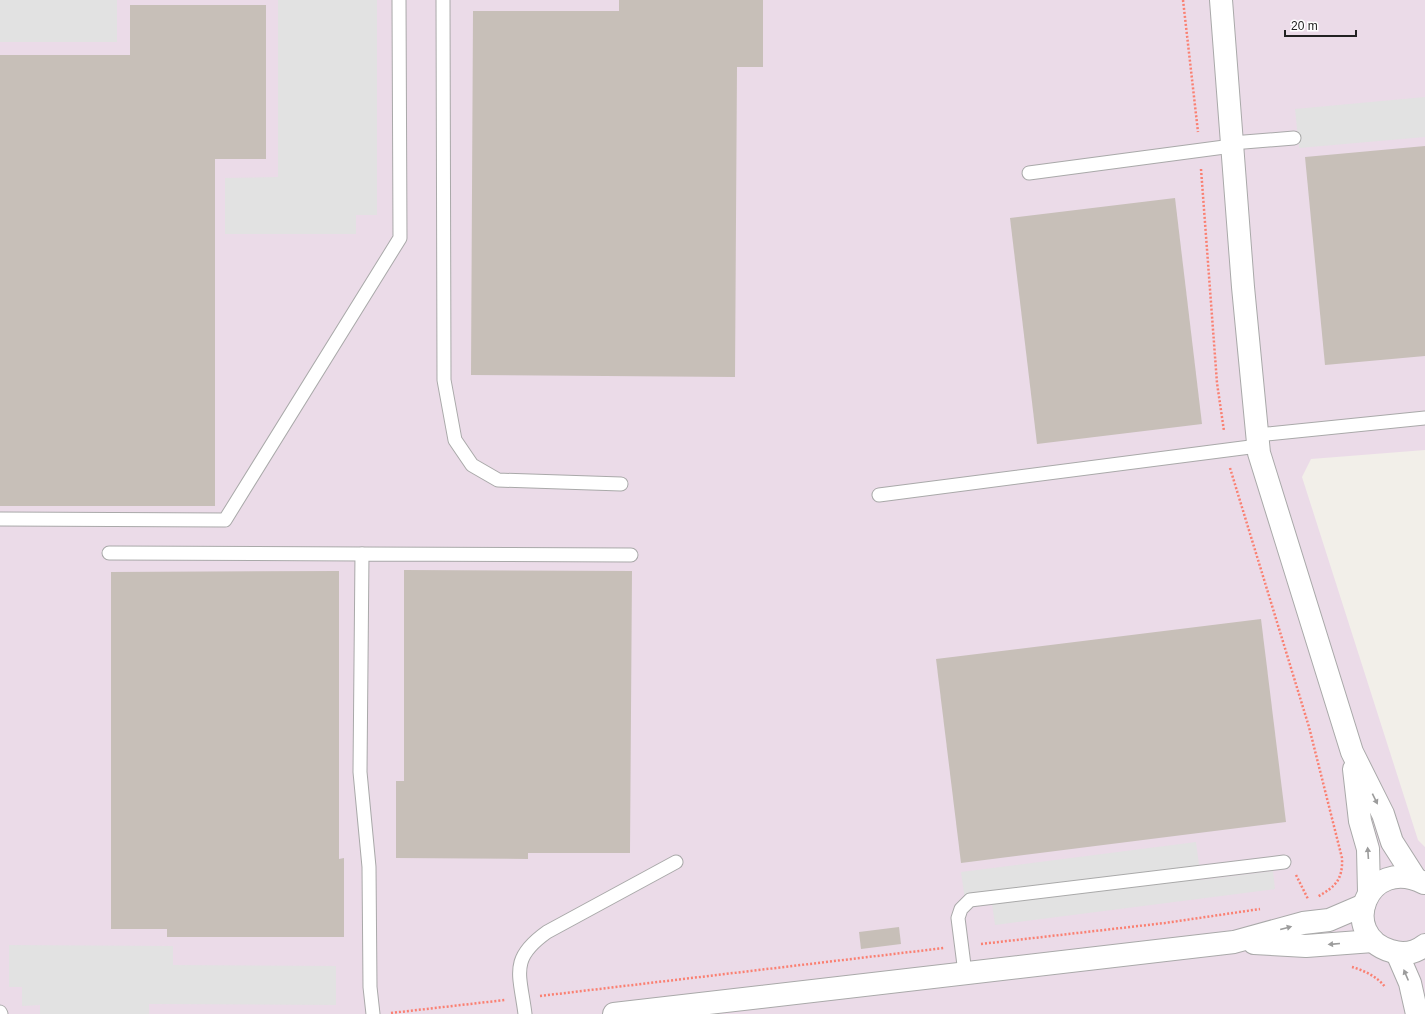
<svg xmlns="http://www.w3.org/2000/svg" width="1425" height="1014" viewBox="0 0 1425 1014" font-family="Helvetica,sans-serif">
	<style>
		.industrial { fill: #ebdbe8 }
		.parking { fill: #e2e2e2 }
		.building { fill: #c7bfb8 }
		.lines { fill: none; stroke-linecap: round; stroke-linejoin: round }
		.service-casing { stroke: #a9a9a9; stroke-width: 15 }
		.minor-casing { stroke: #a9a9a9; stroke-width: 24 }
		.path { stroke: #fa8072; stroke-width: 2.5; stroke-dasharray: 2 2; stroke-linecap: butt }
		.service { stroke: #fff; stroke-width: 13 }
		.minor { stroke: #fff; stroke-width: 22 }
		.oneway { fill: #9c9c9c }
	</style>
	<rect width="100%" height="100%" fill="#f2efe9"/>
	<polygon class="industrial" points="0,0 1425,0 1425,450 1311,459 1302,477 1418,840 1425,847 1425,1014 0,1014"/>
	<g class="parking">
		<rect x="0" y="0" width="117" height="42"/>
		<polygon points="278,0 377,0 377,215 356,215 356,234 225,234 225,178 278,177"/>
		<polygon points="1425,97 1425,137 1299,148 1295,109"/>
		<polygon points="1196,842 1201,880 1273,871 1275,889 995,925 992,904 966,907 961,872"/>
		<polygon points="9,945 173,946 173,965 336,966 336,1005 149,1004 149,1014 40,1014 40,1005 22,1006 22,987 9,987"/>
	</g>
	<g class="building">
		<polygon points="619,0 763,0 763,67 737,67 735,377 471,375 473,11 619,11"/>
		<polygon points="130,5 266,5 266,159 215,159 215,506 0,506 0,55 130,55"/>
		<polygon points="1425,146 1425,356 1325,365 1305,157"/>
		<polygon points="1175,198 1202,424 1037,444 1010,218"/>
		<polygon points="404,570 632,571 630,853 528,853 528,859 396,858 396,781 404,781"/>
		<polygon points="339,571 339,859 344,858 344,937 167,937 167,929 111,929 111,572"/>
		<polygon points="1261,619 1286,822 961,863 936,659"/>
		<polygon points="899,927 901,944 861,949 859,932"/>
	</g>
	<g class="lines">
		<defs>
			<g id="service">
				<polyline points="443,0 444,380 455,440 472,465 498,480 621,484"/>
				<polyline points="1232,143 1294,138"/>
				<polyline points="1029,173 1232,146"/>
				<polyline points="1257,435 1425,418"/>
				<polyline points="879,495 1258,446"/>
				<polyline points="0,519 225,520 400,238 399,0"/>
				<polyline points="109,553 362,554"/>
				<polyline points="965,973 958,918 961,909 970,900 1284,862"/>
				<polyline points="0,1012 1,1014"/>
				<polyline points="373,1014 370,987 369,867 360,772 362,554 631,555"/>
				<path d="M525 1014C520 974 509 959 547 932L676 862"/>
			</g>
			<g id="minor">
				<polyline points="1221,0 1243,287 1259,453 1352,752 1383,814 1392,842 1415,878"/>
				<polyline points="1354,769 1360,821 1368,849 1369,892"/>
				<path d="M1424 883C1367 854 1337 935 1391 951 1403 955 1415 953 1425 945"/>
				<polyline points="1254,943 1306,946 1373,941"/>
				<polyline points="1397,953 1410,983 1417,1014"/>
				<polyline points="614,1014 1234,942 1303,923 1329,920 1364,905"/>
			</g>
		</defs>
		<use href="#service" class="service-casing"/>
		<use href="#minor" class="minor-casing"/>
		<g class="path">
			<polyline points="1183,0 1198,132"/>
			<polyline points="1201,169 1217,383 1224,431"/>
			<path d="M1230 468 1309 727 1342 858C1343 880 1335 887 1317 897"/>
			<polyline points="1296,875 1308,899"/>
			<polyline points="981,944 1165,923 1260,909"/>
			<path d="M1352 967C1363 970 1378 977 1385 987"/>
			<polyline points="540,996 944,948"/>
			<polyline points="391,1013 505,1000"/>
		</g>
		<use href="#service" class="service"/>
		<use href="#minor" class="minor"/>
	</g>
	<defs><path id="oneway-solid" d="M-6-.8H1V-3.2L6.5 0L1 3.2V.8H-6Z"/></defs>
	<g class="oneway">
		<use href="#oneway-solid" transform="translate(1375 799) rotate(64)"/>
		<use href="#oneway-solid" transform="translate(1368 853) rotate(-94)"/>
		<use href="#oneway-solid" transform="translate(1286 928) rotate(-15)"/>
		<use href="#oneway-solid" transform="translate(1334 944) rotate(175)"/>
		<use href="#oneway-solid" transform="translate(1406 975) rotate(-113)"/>
	</g>
	<path d="M1285 30v6h71v-6" fill="none" stroke="#222222" stroke-width="2"/>
	<text x="1291" y="30" font-size="12" fill="#222222" stroke="#ffffff" stroke-width="3" paint-order="stroke">20 m</text>
</svg>
